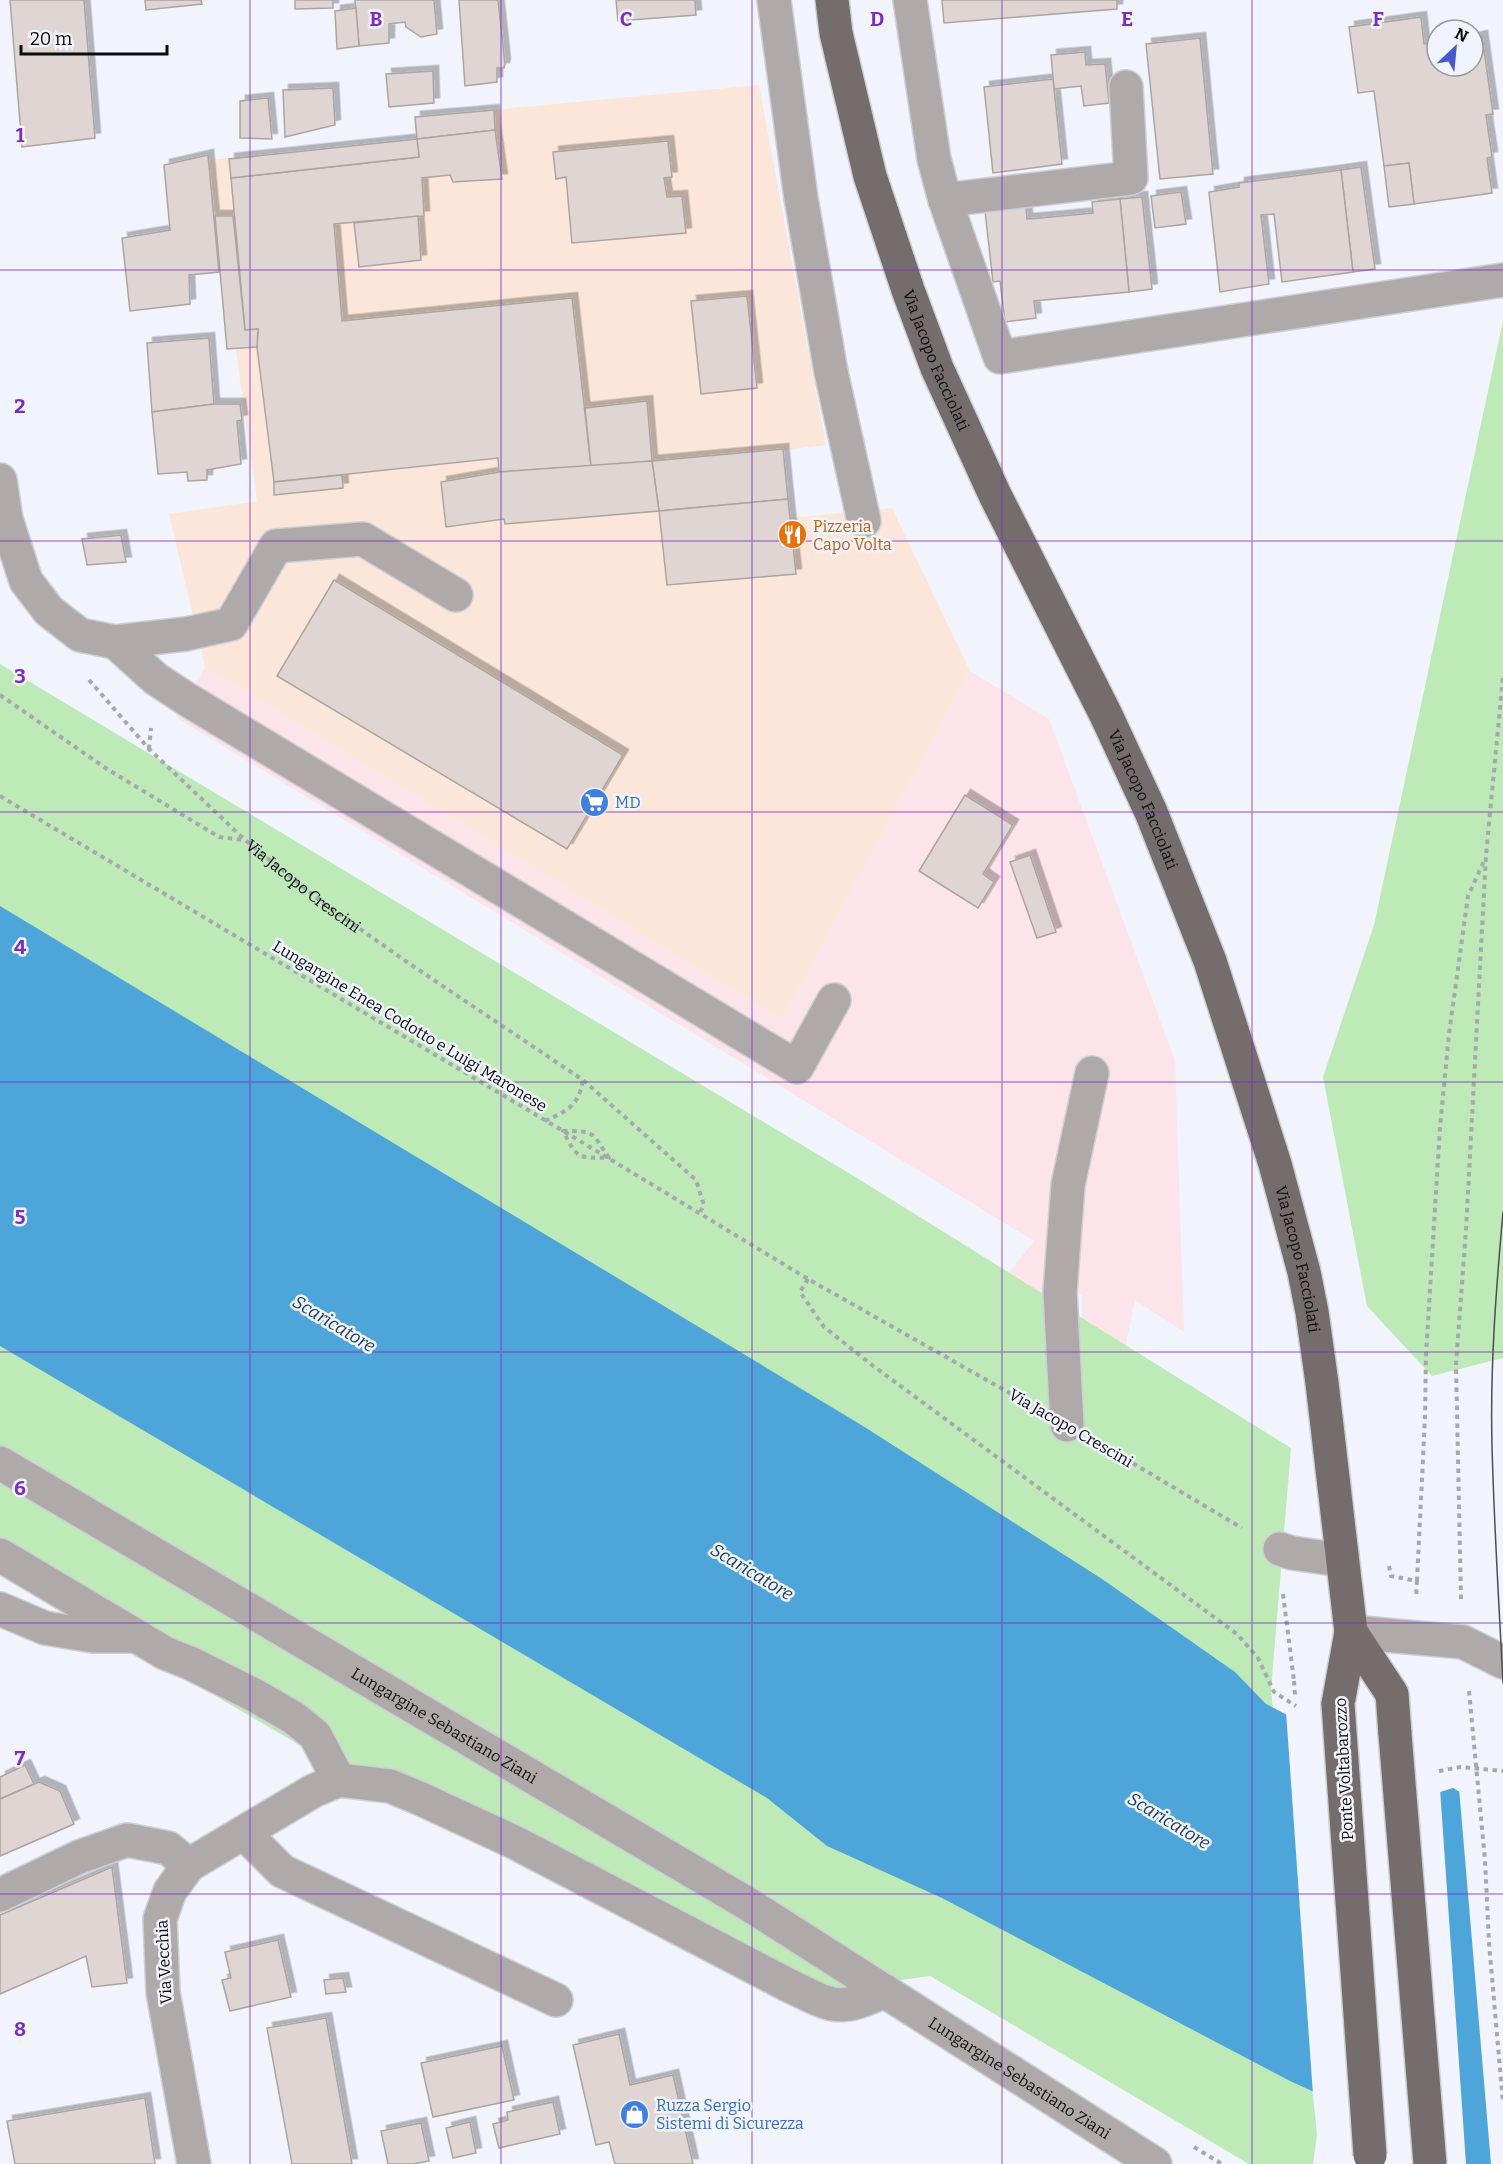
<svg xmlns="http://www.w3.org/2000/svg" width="1503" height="2164" viewBox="0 0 1503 2164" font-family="Bitter,serif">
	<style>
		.commercial { fill: #fce6d9 }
		.industrial { fill: #fde3ea }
		.green { fill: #bdeab7 }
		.water { fill: #4ea5da }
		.pier { fill: #f2f4fd }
		.building { fill: #dfd5d2; stroke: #ada4a0; stroke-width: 1.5; filter: url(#shadow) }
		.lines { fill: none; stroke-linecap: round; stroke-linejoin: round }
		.minor-casing { stroke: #cdcfd7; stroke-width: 36 }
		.major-casing { stroke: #cdcfd7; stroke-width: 36 }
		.path { stroke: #a7a8af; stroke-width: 4; stroke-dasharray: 4.5 4.5; stroke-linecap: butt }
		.minor { stroke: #afaaa9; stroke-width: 33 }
		.major { stroke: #756d6b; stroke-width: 33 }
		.tram { stroke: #4d4e53; stroke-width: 1.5 }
		.major-bridge-casing { stroke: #cdcfd7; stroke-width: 36; stroke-linecap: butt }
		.path-bridge { stroke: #a7a8af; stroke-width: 4; stroke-dasharray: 4.5 4.5; stroke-linecap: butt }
		.major-bridge { stroke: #756d6b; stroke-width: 33 }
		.grid { fill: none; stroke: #7b2cbf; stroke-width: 1.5; stroke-opacity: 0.55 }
		.labels { text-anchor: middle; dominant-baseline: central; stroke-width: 5; stroke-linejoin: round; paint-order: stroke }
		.street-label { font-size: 16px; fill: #0b0c0f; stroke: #f2f4fd }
		.food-label { font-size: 16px; fill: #c56008; stroke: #f2f4fd; text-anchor: start }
		.shop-label { font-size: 16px; fill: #366cbe; stroke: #f2f4fd; text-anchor: start }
		.water-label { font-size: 18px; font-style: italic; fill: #1a3f55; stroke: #f2f4fd }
		.grid-label { font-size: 20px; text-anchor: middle; font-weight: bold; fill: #7b2cbf; stroke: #f2f4fd; stroke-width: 5; stroke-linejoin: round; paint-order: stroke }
	</style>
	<defs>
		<filter id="shadow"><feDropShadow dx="5.5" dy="-5.5" stdDeviation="0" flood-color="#0004"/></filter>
	</defs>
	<rect width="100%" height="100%" fill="#f2f4fd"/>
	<polygon class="commercial" points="759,85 826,445 783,450 789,518 892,508 970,671 782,1020 205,667 169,514 257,501 209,160 416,139 415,117"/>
	<polygon class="industrial" points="205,667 782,1020 970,671 1049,719 1175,1061 1184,1332 1135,1300 1110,1422 1082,1330 1082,1295 1060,1292 1044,1314 1001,1283 1034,1241 177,718 188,700"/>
	<g class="green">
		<polygon points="1503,321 1503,1358 1432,1376 1367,1306 1323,1077 1374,925"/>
		<polygon points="0,664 857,1178 1291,1448 1271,1690 1317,2134 1313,2164 1249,2164 930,1976 799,1994 391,1798 0,1571"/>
	</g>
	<polygon class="water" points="0,906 863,1426 1102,1579 1235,1672 1266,1704 1437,1793 1453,1788 1495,1813 1503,2164 1462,2164 1393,2128 1290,2081 942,1898 827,1846 767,1798 0,1346"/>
	<g class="pier">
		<polygon points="1286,1711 1440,1789 1466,2164 1456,2164 1435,2151 1313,2095"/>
		<polygon points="1459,1788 1503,1814 1503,2164 1491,2164"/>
	</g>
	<g class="building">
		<polygon points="10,0 84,0 95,138 22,147"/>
		<polygon points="145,0 201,0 202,4 146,10"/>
		<polygon points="295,0 333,0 333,8 295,9"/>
		<polygon points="355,0 434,0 437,34 421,37 406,27 405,22 389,24 389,43 359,46"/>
		<polygon points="459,0 498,0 505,64 504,68 497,68 497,82 465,86"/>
		<polygon points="616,0 695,0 696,15 618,21"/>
		<polygon points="942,0 1117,0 1117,9 944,23"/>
		<polygon points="356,8 359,46 337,49 335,11"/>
		<polygon points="1421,17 1424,44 1437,42 1437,66 1473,66 1473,38 1482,36 1493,114 1486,115 1492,157 1487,158 1492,193 1414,204 1409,163 1384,166 1374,91 1358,93 1349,27"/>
		<polygon points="1200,38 1213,174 1160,179 1146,44"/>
		<polygon points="1085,52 1086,65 1105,64 1109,103 1084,106 1081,86 1054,89 1051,55"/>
		<polygon points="433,71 434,103 389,107 386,74"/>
		<polygon points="1053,79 1062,164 993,173 984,87"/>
		<polygon points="333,88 335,125 285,137 283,90"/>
		<polygon points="268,98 272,139 240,138 240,101"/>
		<polygon points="494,110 495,130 417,139 415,117"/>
		<polygon points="495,130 502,179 453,182 450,175 422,178 424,216 334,224 342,321 572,298 591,466 499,472 498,458 274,482 257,347 258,329 245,330 231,178 419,157 417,139"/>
		<polygon points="417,139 419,157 231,178 229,159"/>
		<polygon points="668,141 672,177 664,178 667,197 682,196 686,233 572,243 566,177 556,179 553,152"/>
		<polygon points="208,155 219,272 189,275 190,304 130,311 122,238 170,230 164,165"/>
		<polygon points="1409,163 1414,204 1389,207 1384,166"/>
		<polygon points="1361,167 1375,269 1353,272 1341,170"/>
		<polygon points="1341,170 1353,272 1282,282 1274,214 1261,215 1269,284 1220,292 1209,192 1239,187 1239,183"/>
		<polygon points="1181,192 1186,224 1155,228 1151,196"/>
		<polygon points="1142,197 1152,289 1129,292 1120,199"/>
		<polygon points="1120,199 1129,292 1034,301 1036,318 1005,322 1000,281 993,282 985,211 1026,207 1027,219 1040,218 1093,213 1092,202"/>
		<polygon points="215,216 233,216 245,330 258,329 257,347 227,349"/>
		<polygon points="418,216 421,260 359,267 354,223"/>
		<polygon points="747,296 757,388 701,394 691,301"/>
		<polygon points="209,338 214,404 152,412 147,343"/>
		<polygon points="647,401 652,461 591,466 585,408"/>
		<polygon points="214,404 240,404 242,420 237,421 241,464 207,470 207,480 188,481 187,472 158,474 152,412"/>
		<polygon points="783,449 788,499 659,511 652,461"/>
		<polygon points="652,461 659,511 505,524 504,519 446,527 441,482 499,472"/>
		<polygon points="342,475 343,488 274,495 274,482"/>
		<polygon points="788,499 796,574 667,585 659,511"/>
		<polygon points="121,535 126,562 87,565 82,539"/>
		<polygon points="334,580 623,755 567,849 277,676"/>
		<polygon points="965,795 1013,825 983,874 994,882 978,908 919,871"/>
		<polygon points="1030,855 1056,932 1037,938 1010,862"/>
		<polygon points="25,1765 34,1784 0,1799 0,1777"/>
		<polygon points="39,1782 60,1791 74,1824 0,1856 0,1799"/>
		<polygon points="112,1867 127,1983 92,1987 86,1956 0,1994 0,1915"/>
		<polygon points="278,1940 291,1997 230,2011 222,1980 231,1978 225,1952"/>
		<polygon points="343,1978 346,1992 326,1994 324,1980"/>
		<polygon points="326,2018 352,2164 292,2164 267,2028"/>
		<polygon points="619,2034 630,2085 673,2075 693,2164 615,2164 609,2142 596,2145 573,2045"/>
		<polygon points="502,2046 514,2100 433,2117 421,2063"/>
		<polygon points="145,2098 155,2164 15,2164 7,2121"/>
		<polygon points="553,2102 560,2134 499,2148 493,2124 508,2120 507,2112"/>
		<polygon points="470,2122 476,2153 453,2158 446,2128"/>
		<polygon points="421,2123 429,2161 413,2164 388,2164 381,2131"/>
	</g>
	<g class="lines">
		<defs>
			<g id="minor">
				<polyline points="774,0 801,198 831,372 864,521"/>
				<polyline points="910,0 934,159 945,200 1000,357 1503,280"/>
				<polyline points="945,200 1131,178 1126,87"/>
				<polyline points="0,480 6,519 26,581 49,611 80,635 115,642 186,634 231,624 276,546 363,539 456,595"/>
				<polyline points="115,642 156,679 188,700 797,1067 834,1000"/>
				<polyline points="1067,1425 1060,1292 1068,1185 1092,1073"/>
				<path id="s2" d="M0 1463 748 1904 1155 2164"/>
				<polyline points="1280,1549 1292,1553 1341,1560"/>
				<polyline points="0,1555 165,1653 190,1663 256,1696 294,1718 315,1735 339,1780"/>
				<polyline points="0,1609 45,1628 93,1636 133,1636"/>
				<polyline points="1351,1632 1463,1642 1503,1662"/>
				<polyline points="244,1833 282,1871 556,2000"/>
				<polyline points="0,1895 79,1857 127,1840 168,1848 189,1865"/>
				<path d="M194 2164 163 1992 160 1919 170 1891 189 1865 313 1791 339 1780 390 1786 419 1798 514 1842 788 1985C835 2007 836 2013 885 1991"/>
			</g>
			<g id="major">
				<path id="s3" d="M832 0 836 33 870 176 908 290 937 368 995 495 1106 715 1151 812 1210 961 1275 1164 1304 1272 1312 1312 1322 1383 1351 1632 1338 1704"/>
				<polyline points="1351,1632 1392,1694 1395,1734"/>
			</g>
		</defs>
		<use href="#minor" class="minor-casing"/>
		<use href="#major" class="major-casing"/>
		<g class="path">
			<path id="s1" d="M89 680 149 749 245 840 323 903 407 962 583 1080 696 1180 704 1205 700 1212"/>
			<polyline points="0,695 107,769 219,837 244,840"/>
			<polyline points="149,749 151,728"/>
			<polyline points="0,796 585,1144 808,1279 1022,1400"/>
			<path d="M545 1121C568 1110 578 1107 583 1080"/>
			<path d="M563 1131C596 1131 591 1132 609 1158 577 1157 578 1160 563 1131Z"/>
			<polyline points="808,1279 800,1292 824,1327 872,1365 1237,1634 1258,1658 1274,1692 1296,1706"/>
			<polyline points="1102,1445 1242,1528"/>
			<polyline points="1389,1566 1391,1576 1417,1581 1416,1597"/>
			<polyline points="1417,1581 1425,1417 1426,1355 1440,1127 1449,1034 1468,896 1485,859"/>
			<polyline points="1283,1594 1294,1681"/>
			<polyline points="1461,1599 1456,1364 1466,1230 1486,855 1503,677"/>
			<polyline points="1469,1691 1485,1860 1489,1943 1503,2103"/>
			<polyline points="1439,1771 1461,1767 1503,1771"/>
			<polyline points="1194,2147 1222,2164"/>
		</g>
		<use href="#minor" class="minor"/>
		<use href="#major" class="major"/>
		<path class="tram" d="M1503 1212C1496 1290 1490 1368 1492 1445 1494 1525 1499 1604 1503 1683"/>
		<defs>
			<g id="major-bridge">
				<polyline points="1338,1704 1370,2155"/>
				<polyline points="1395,1734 1430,2164"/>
			</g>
		</defs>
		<use href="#major-bridge" class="major-bridge-casing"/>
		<polyline class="path-bridge" points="1294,1681 1295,1695"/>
		<use href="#major-bridge" class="major-bridge"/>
	</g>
	<path class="grid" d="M250 0V2164M501 0V2164M752 0V2164M1002 0V2164M1252 0V2164M0 270H1503M0 541H1503M0 812H1503M0 1082H1503M0 1352H1503M0 1623H1503M0 1894H1503"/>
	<defs>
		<symbol id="restaurant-disc" viewBox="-11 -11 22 22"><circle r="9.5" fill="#e8710a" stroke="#f2f4fd"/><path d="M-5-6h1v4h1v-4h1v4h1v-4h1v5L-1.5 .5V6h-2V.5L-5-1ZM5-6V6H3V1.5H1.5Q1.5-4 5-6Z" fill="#fff"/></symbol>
		<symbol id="supermarket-disc" viewBox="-11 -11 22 22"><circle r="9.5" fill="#3f7fe0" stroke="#f2f4fd"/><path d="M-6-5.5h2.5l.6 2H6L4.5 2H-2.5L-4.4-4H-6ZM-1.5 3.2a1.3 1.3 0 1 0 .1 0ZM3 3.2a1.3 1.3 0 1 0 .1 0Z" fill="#fff"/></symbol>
		<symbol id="shop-disc" viewBox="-11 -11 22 22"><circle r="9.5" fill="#3f7fe0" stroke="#f2f4fd"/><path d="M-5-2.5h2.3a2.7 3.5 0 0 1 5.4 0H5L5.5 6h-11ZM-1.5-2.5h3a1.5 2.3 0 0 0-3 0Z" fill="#fff"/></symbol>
	</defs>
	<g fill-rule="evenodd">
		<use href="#restaurant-disc" x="776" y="518" width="33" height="33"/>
		<use href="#supermarket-disc" x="578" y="786" width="33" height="33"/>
		<use href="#shop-disc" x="618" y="2098" width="33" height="33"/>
	</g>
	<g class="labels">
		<g class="street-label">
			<text stroke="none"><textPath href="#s3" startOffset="376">Via Jacopo Facciolati</textPath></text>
			<text stroke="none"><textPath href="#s3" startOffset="862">Via Jacopo Facciolati</textPath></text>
			<text stroke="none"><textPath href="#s1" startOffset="298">Via Jacopo Crescini</textPath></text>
			<text transform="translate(410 1026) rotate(31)">Lungargine Enea Codotto e Luigi Maronese</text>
			<text stroke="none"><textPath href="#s3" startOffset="1348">Via Jacopo Facciolati</textPath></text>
			<text transform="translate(1071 1428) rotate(30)">Via Jacopo Crescini</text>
			<text stroke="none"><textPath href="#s2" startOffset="516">Lungargine Sebastiano Ziani</textPath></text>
			<text transform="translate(1344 1769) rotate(-93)">Ponte Voltabarozzo</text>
			<text transform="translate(164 1962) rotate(-93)">Via Vecchia</text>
			<text stroke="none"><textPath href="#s2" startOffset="1191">Lungargine Sebastiano Ziani</textPath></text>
		</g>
		<g class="food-label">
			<text x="813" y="526">Pizzeria<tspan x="813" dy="18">Capo Volta</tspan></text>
		</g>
		<g class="shop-label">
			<text x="615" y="802">MD</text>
			<text x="656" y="2105">Ruzza Sergio<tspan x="656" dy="18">Sistemi di Sicurezza</tspan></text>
		</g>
		<g class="water-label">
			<text transform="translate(334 1324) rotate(31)">Scaricatore</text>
			<text transform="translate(752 1572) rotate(31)">Scaricatore</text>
			<text transform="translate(1169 1821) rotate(31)">Scaricatore</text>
		</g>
	</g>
	<g class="grid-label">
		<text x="376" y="26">B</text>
		<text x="626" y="26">C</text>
		<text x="877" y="26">D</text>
		<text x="1127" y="26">E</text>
		<text x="1378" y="26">F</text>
		<text x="20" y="142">1</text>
		<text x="20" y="413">2</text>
		<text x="20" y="683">3</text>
		<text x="20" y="954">4</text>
		<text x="20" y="1224">5</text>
		<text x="20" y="1495">6</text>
		<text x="20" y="1765">7</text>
		<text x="20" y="2036">8</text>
	</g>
	<g transform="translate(1455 48) rotate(26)"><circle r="28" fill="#f2f4fd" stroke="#96979e" stroke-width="1.5"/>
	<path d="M0-4.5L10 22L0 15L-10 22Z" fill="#4858cd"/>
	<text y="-9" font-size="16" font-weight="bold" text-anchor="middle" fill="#0b0c0f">N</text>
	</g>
	<path d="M21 45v9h146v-9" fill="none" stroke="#0b0c0f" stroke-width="3"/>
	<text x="30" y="45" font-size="18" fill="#0b0c0f" stroke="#f2f4fd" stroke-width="4.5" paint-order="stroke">20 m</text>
</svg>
